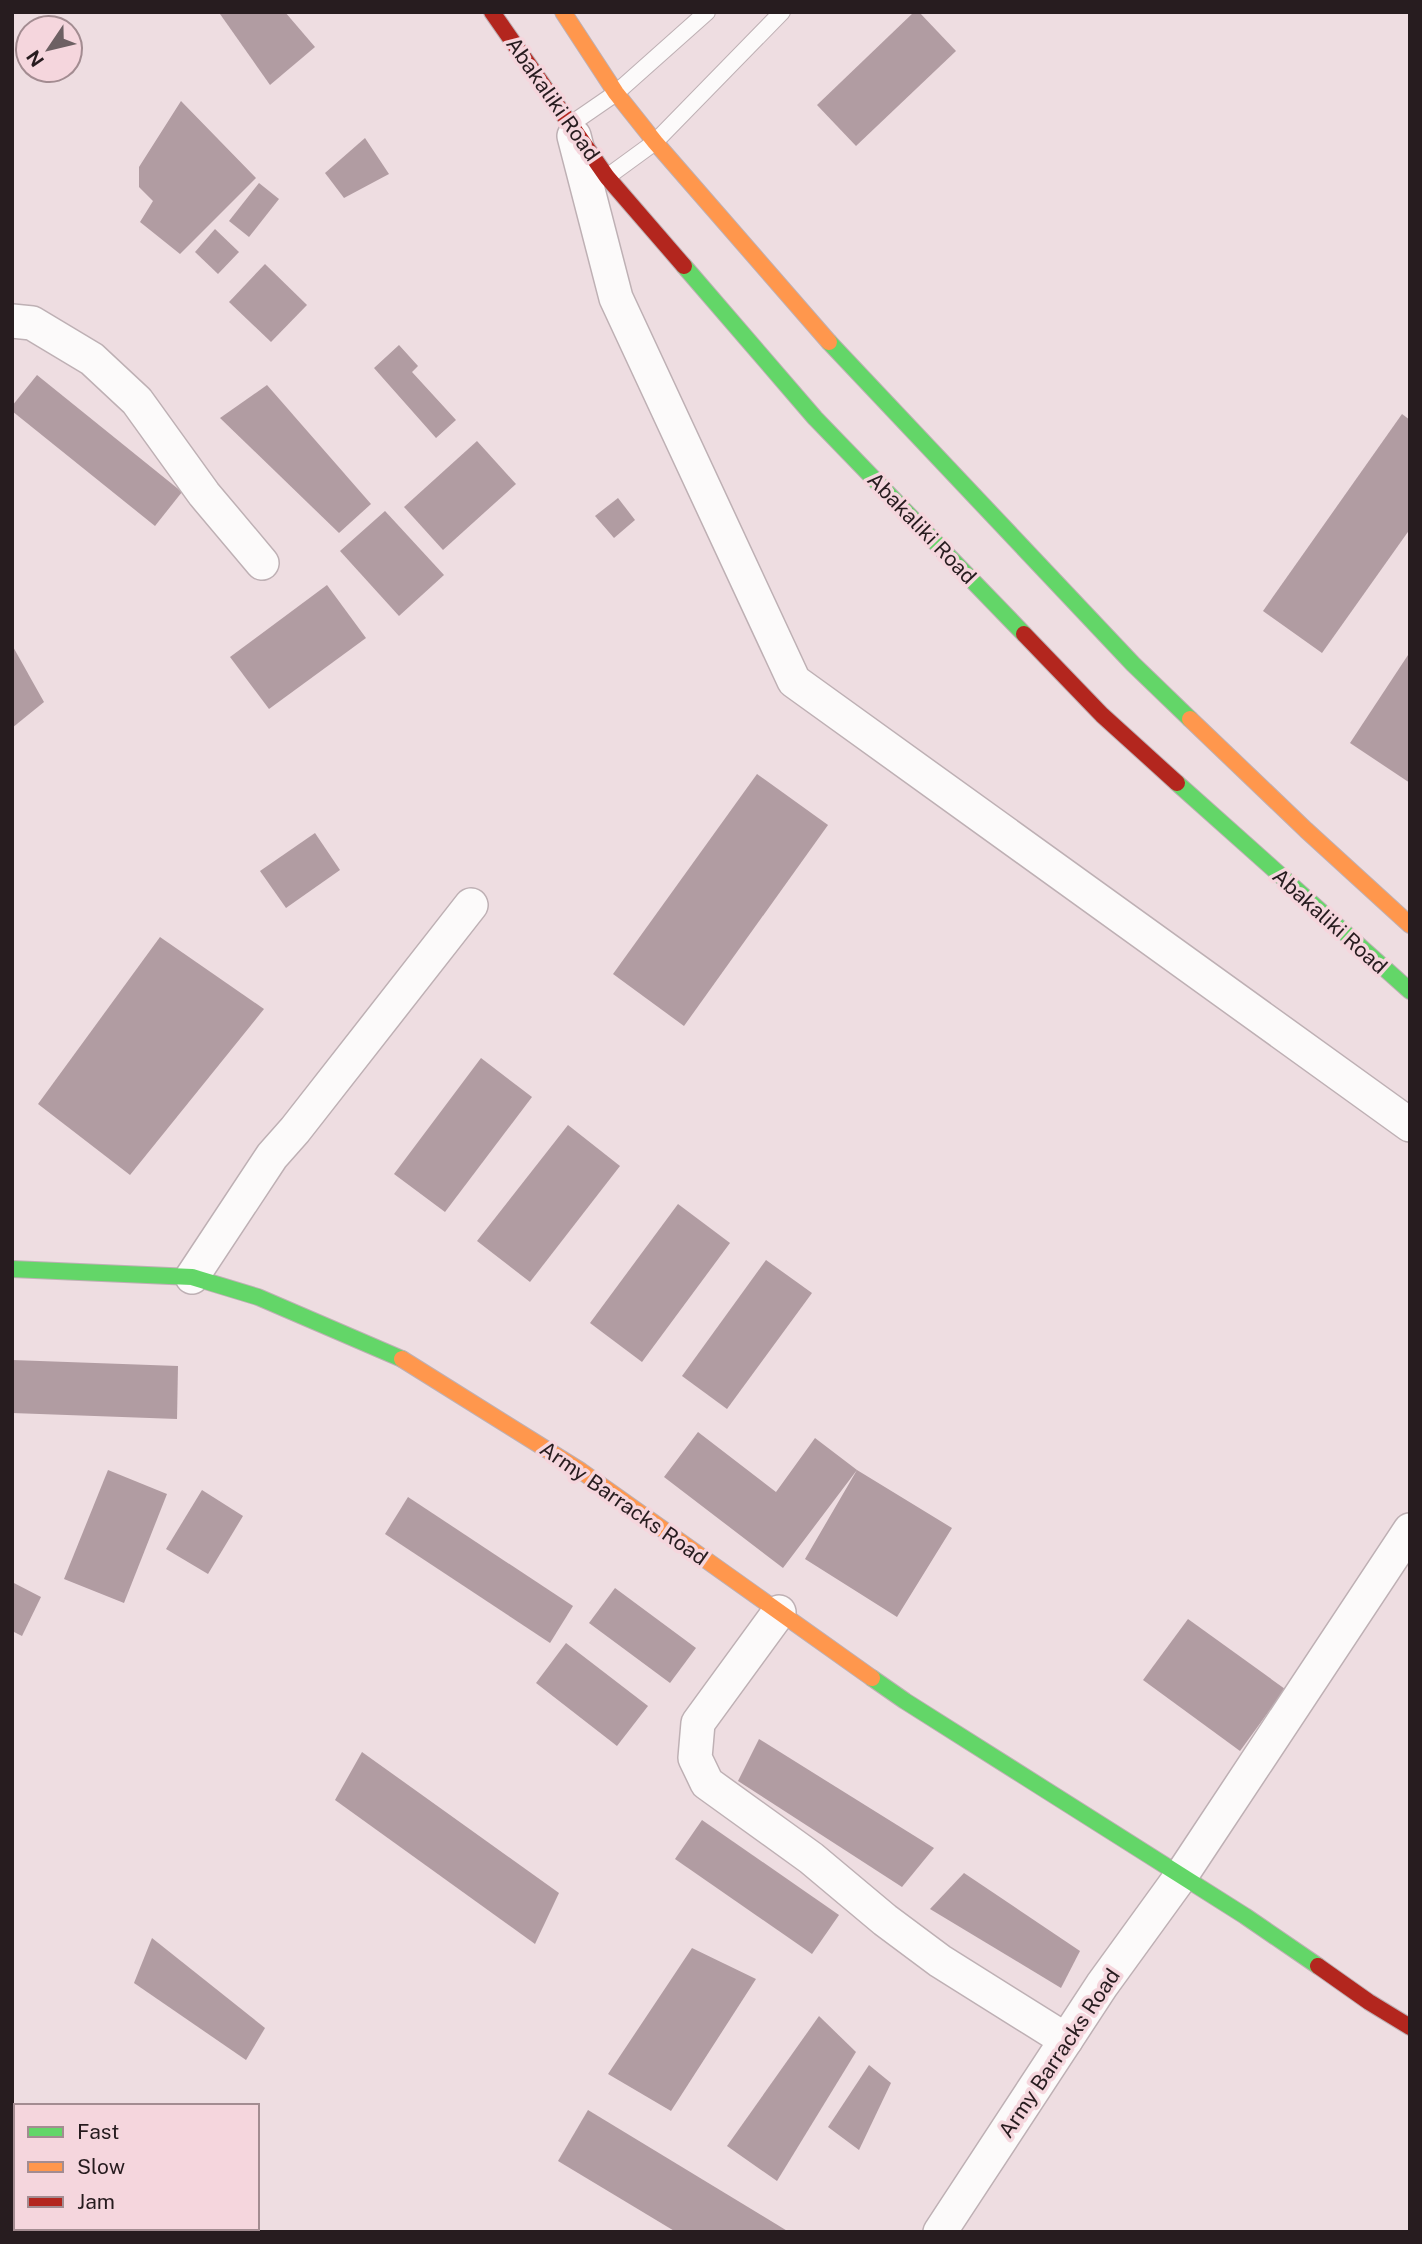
<svg xmlns="http://www.w3.org/2000/svg" width="1422" height="2244" viewBox="0 0 1422 2244" font-family="'Public Sans',sans-serif">
	<style>
		.building { fill: #b19ca2 }
		.lines { fill: none; stroke-linecap: round; stroke-linejoin: round }
		.lane-casing { stroke: #beb0b4; stroke-width: 18 }
		.street-casing { stroke: #beb0b4; stroke-width: 36 }
		.fast-casing { stroke: #beb0b4; stroke-width: 18 }
		.slow-casing { stroke: #beb0b4; stroke-width: 18 }
		.jam-casing { stroke: #beb0b4; stroke-width: 18 }
		.lane { stroke: #fcfafa; stroke-width: 16 }
		.street { stroke: #fcfafa; stroke-width: 33 }
		.fast { stroke: #63d668; stroke-width: 16 }
		.slow { stroke: #ff974d; stroke-width: 16 }
		.jam { stroke: #b3261e; stroke-width: 16 }
		.labels { text-anchor: middle; dominant-baseline: central; stroke-width: 7; stroke-linejoin: round; paint-order: stroke }
		.street-label { font-size: 21px; fill: #271c1f; stroke: #f5d6dd }
	</style>
	<rect width="100%" height="100%" fill="#eedde1"/>
	<g class="building">
		<polygon points="222,12 285,12 315,47 270,85 220,14"/>
		<polygon points="914,12 919,12 956,51 856,146 817,105"/>
		<polygon points="181,101 256,178 180,254 140,222 153,201 139,187 139,167"/>
		<polygon points="365,138 389,174 344,198 325,173"/>
		<polygon points="259,183 279,199 249,237 229,221"/>
		<polygon points="215,229 239,252 218,274 195,252"/>
		<polygon points="265,264 307,305 271,342 229,302"/>
		<polygon points="399,345 418,366 412,372 456,420 436,438 374,368"/>
		<polygon points="37,375 182,492 155,526 12,411 12,406"/>
		<polygon points="267,385 371,504 339,533 220,418"/>
		<polygon points="1402,414 1410,420 1410,529 1322,653 1263,611"/>
		<polygon points="477,441 516,484 443,550 404,507"/>
		<polygon points="618,498 635,520 614,538 595,516"/>
		<polygon points="385,511 444,575 399,616 340,551"/>
		<polygon points="327,585 366,638 269,709 230,657"/>
		<polygon points="12,645 44,702 12,728"/>
		<polygon points="1410,652 1410,783 1350,743"/>
		<polygon points="757,774 828,825 684,1026 613,974"/>
		<polygon points="315,833 340,870 286,908 260,871"/>
		<polygon points="160,937 264,1009 130,1175 38,1104"/>
		<polygon points="481,1058 532,1097 445,1212 394,1174"/>
		<polygon points="568,1125 620,1166 530,1282 477,1241"/>
		<polygon points="678,1204 730,1243 642,1362 590,1323"/>
		<polygon points="766,1260 812,1293 727,1409 682,1376"/>
		<polygon points="12,1360 178,1366 177,1419 12,1413"/>
		<polygon points="698,1432 776,1492 815,1438 857,1470 952,1528 897,1617 805,1559 857,1470 783,1568 664,1477"/>
		<polygon points="108,1470 167,1494 124,1603 64,1579"/>
		<polygon points="202,1490 243,1516 208,1574 166,1549"/>
		<polygon points="408,1497 573,1606 550,1643 385,1534"/>
		<polygon points="12,1582 41,1597 22,1636 12,1631"/>
		<polygon points="615,1588 696,1648 670,1683 589,1623"/>
		<polygon points="1188,1619 1285,1689 1240,1751 1143,1680"/>
		<polygon points="566,1643 648,1706 617,1746 536,1683"/>
		<polygon points="759,1739 934,1848 902,1887 738,1781"/>
		<polygon points="362,1752 559,1893 535,1944 335,1800"/>
		<polygon points="702,1820 839,1915 812,1954 675,1859"/>
		<polygon points="964,1873 1080,1951 1061,1988 930,1909"/>
		<polygon points="152,1938 265,2028 246,2060 134,1983"/>
		<polygon points="692,1948 756,1979 671,2111 608,2074"/>
		<polygon points="819,2016 856,2052 777,2181 727,2146"/>
		<polygon points="869,2065 891,2083 859,2150 828,2127"/>
		<polygon points="588,2110 789,2232 676,2232 558,2161"/>
		<polygon points="129,2228 200,2228 199,2232 128,2232"/>
	</g>
	<g class="lines">
		<defs>
			<g id="lane">
				<polyline points="571,124 616,93 707,12"/>
				<polyline points="607,177 655,142 782,12"/>
			</g>
			<g id="street">
				<polyline points="574,136 616,298 794,681 1410,1125"/>
				<polyline points="12,321 32,323 92,359 137,401 204,494 262,563"/>
				<polyline points="192,1277 272,1156 295,1130 471,905"/>
				<polyline points="779,1612 698,1723 695,1758 707,1783 811,1858 885,1920 940,1961 1066,2040"/>
				<polyline points="940,2232 1102,1985 1181,1876 1410,1530"/>
			</g>
			<g id="fast">
				<polyline points="684,266 815,418 1024,634"/>
				<polyline points="829,342 1133,664 1190,719"/>
				<polyline points="1177,783 1410,991"/>
				<polyline points="12,1269 192,1277 258,1297 402,1359"/>
				<polyline points="872,1678 905,1701 1245,1916 1318,1966"/>
			</g>
			<g id="slow">
				<polyline points="563,12 616,93 655,142 829,342"/>
				<polyline points="1190,719 1306,830 1410,925"/>
				<polyline points="402,1359 581,1471 872,1678"/>
			</g>
			<g id="jam">
				<polyline points="492,12 607,177 684,266"/>
				<polyline points="1024,634 1102,715 1177,783"/>
				<polyline points="1318,1966 1369,2002 1410,2027"/>
			</g>
		</defs>
		<use href="#lane" class="lane-casing"/>
		<use href="#street" class="street-casing"/>
		<use href="#fast" class="fast-casing"/>
		<use href="#slow" class="slow-casing"/>
		<use href="#jam" class="jam-casing"/>
		<use href="#lane" class="lane"/>
		<use href="#street" class="street"/>
		<use href="#fast" class="fast"/>
		<use href="#slow" class="slow"/>
		<use href="#jam" class="jam"/>
	</g>
	<g class="labels">
		<g class="street-label">
			<text transform="translate(553 99) rotate(55)">Abakaliki Road</text>
			<text transform="translate(922 528) rotate(46)">Abakaliki Road</text>
			<text transform="translate(1330 921) rotate(42)">Abakaliki Road</text>
			<text transform="translate(624 1503) rotate(35)">Army Barracks Road</text>
			<text transform="translate(1059 2053) rotate(-56)">Army Barracks Road</text>
		</g>
	</g>
	<rect width="1422" height="2244" fill="none" stroke="#271c1f" stroke-width="28"/>
	<rect x="14" y="2104" width="245" height="126" fill="#f5d6dd" stroke="#a38c91" stroke-width="2"/>
	<rect x="28" y="2127" width="35" height="10" fill="#63d668" stroke="#a38c91" stroke-width="2"/>
	<text x="77" y="2139" font-size="21" fill="#271c1f">Fast</text>
	<rect x="28" y="2162" width="35" height="10" fill="#ff974d" stroke="#a38c91" stroke-width="2"/>
	<text x="77" y="2174" font-size="21" fill="#271c1f">Slow</text>
	<rect x="28" y="2197" width="35" height="10" fill="#b3261e" stroke="#a38c91" stroke-width="2"/>
	<text x="77" y="2209" font-size="21" fill="#271c1f">Jam</text>
	<g transform="translate(49 49) rotate(235)"><circle r="33" fill="#f5d6dd" stroke="#a38c91" stroke-width="2"/>
	<path d="M0-5L12 26L0 18L-12 26Z" fill="#6d6063"/>
	<text y="-10" font-size="19" font-weight="bold" text-anchor="middle" fill="#271c1f">N</text>
	</g>
</svg>
